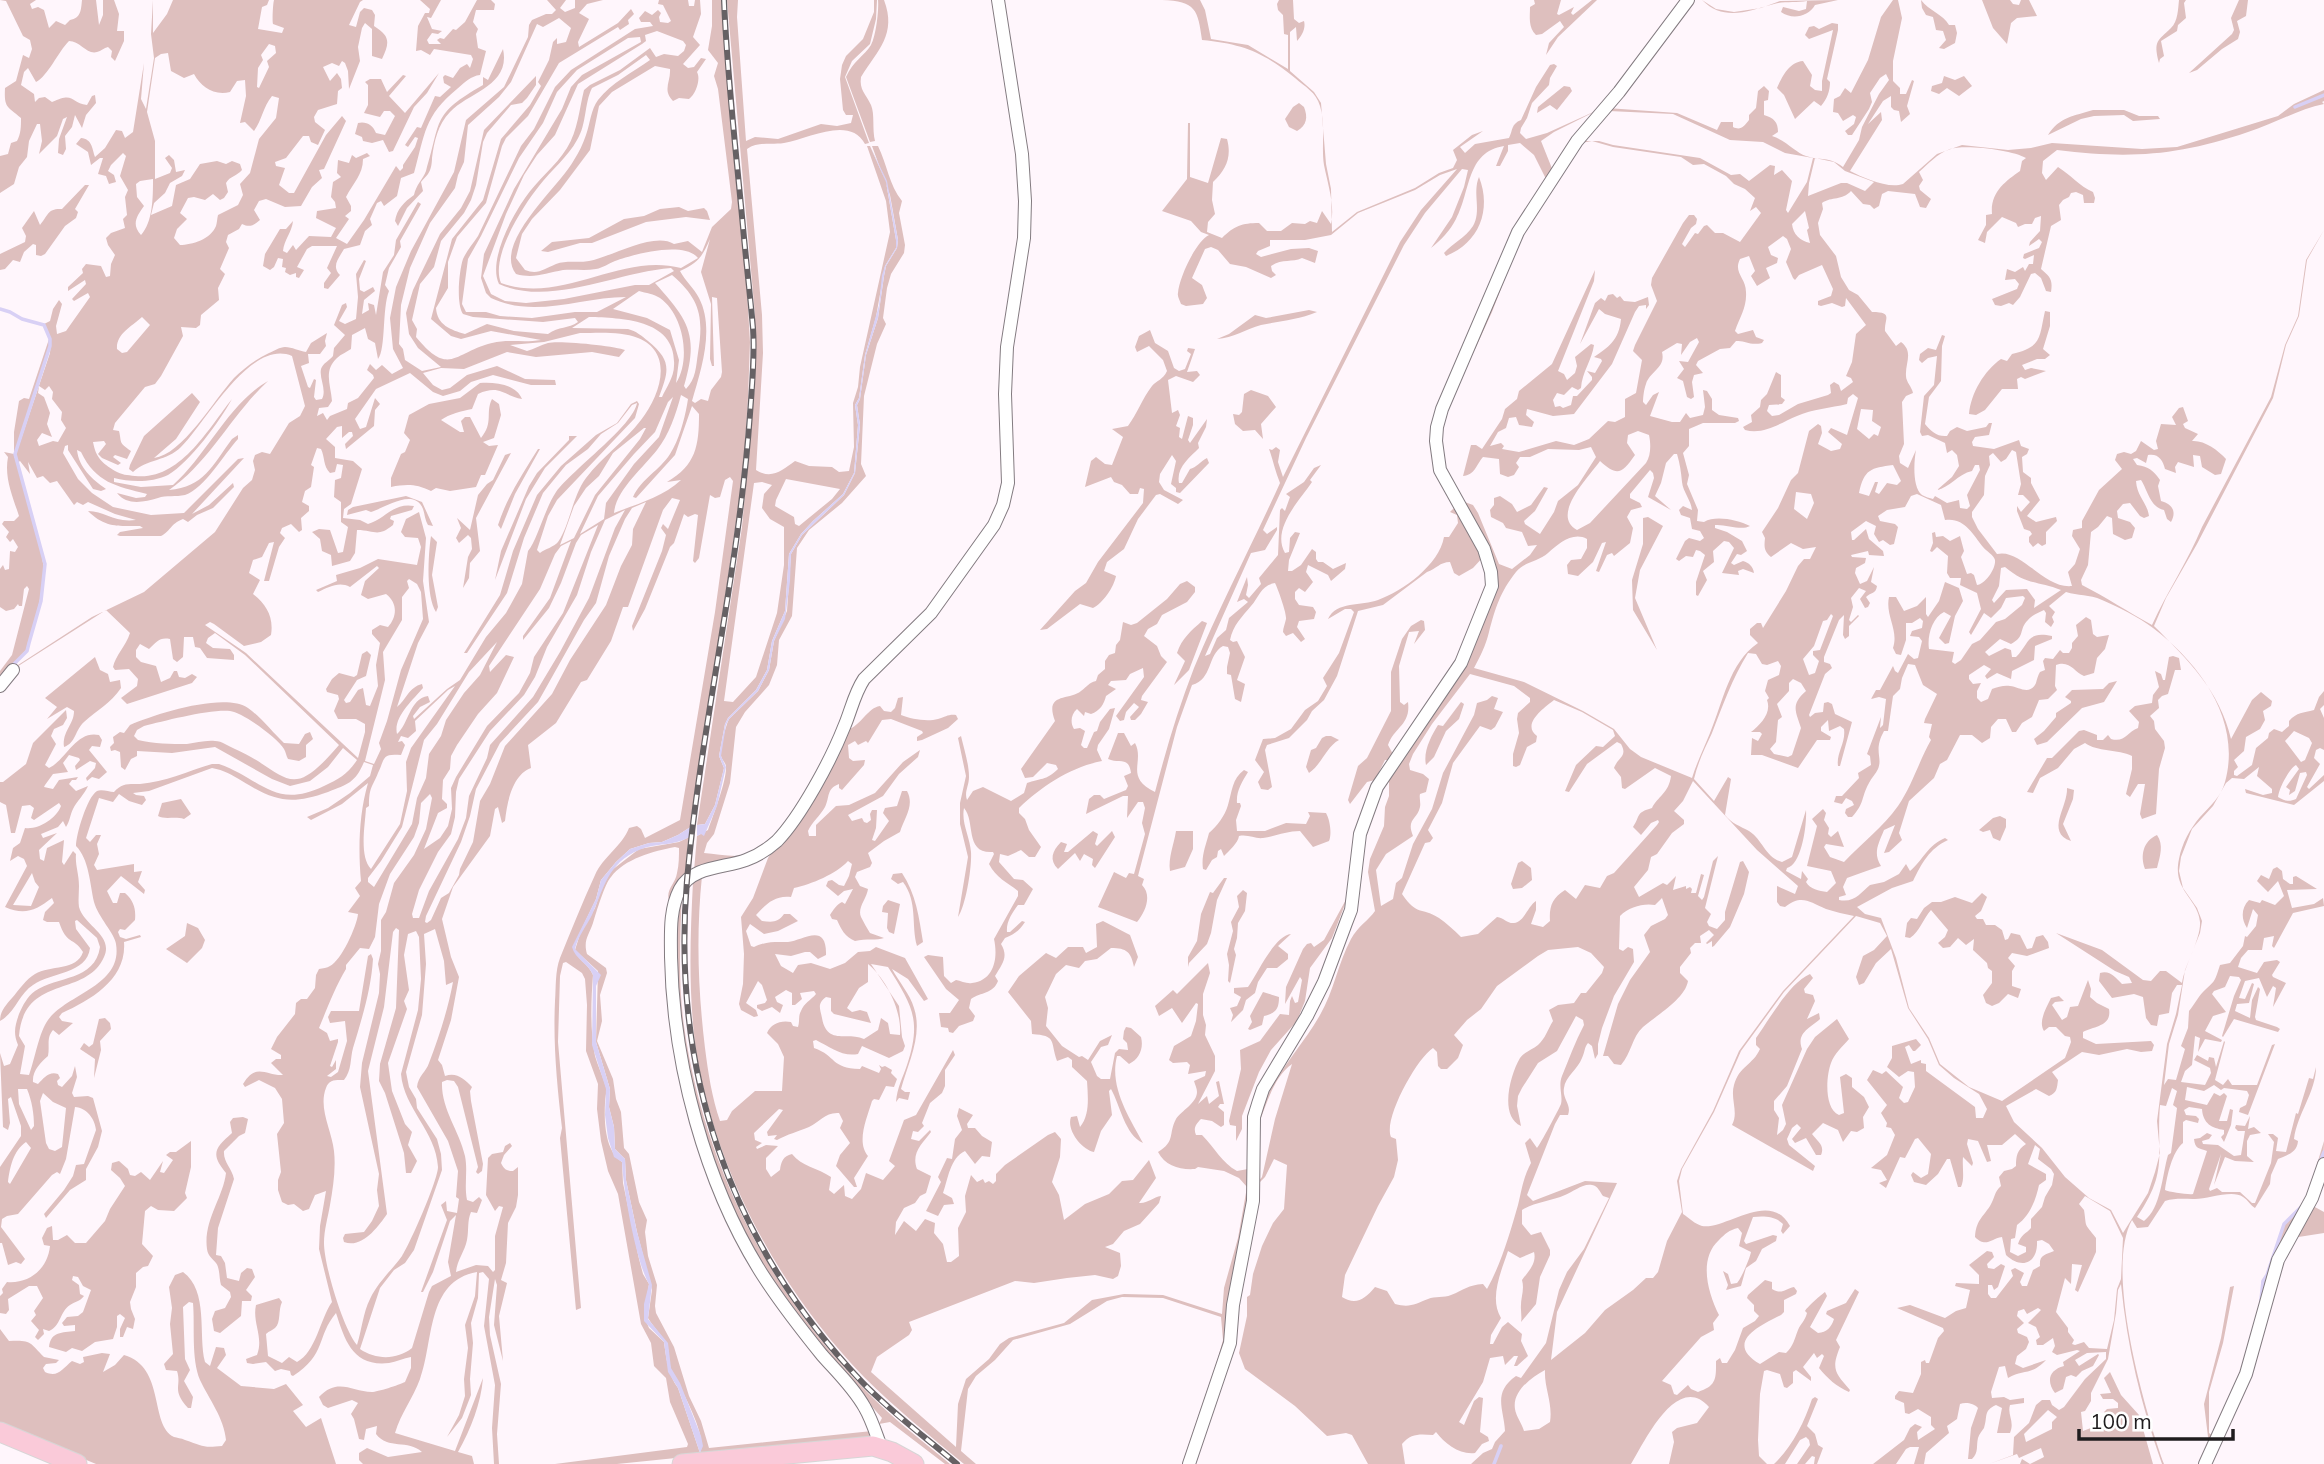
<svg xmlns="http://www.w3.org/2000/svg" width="2324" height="1464" viewBox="0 0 2324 1464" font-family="Mulish,sans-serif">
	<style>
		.green { fill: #debfbe; fill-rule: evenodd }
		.water { fill: #d8d0f5 }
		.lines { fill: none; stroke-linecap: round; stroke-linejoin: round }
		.stream { stroke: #d8d0f5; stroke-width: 3.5 }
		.minor-casing { stroke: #837b80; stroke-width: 14 }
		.primary-casing { stroke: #d7d6d6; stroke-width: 21 }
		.minor { stroke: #fff; stroke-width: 12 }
		.primary { stroke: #facad9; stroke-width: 19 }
		.rail-casing { stroke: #666164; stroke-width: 6 }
		.rail { stroke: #fff; stroke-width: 3.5; stroke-dasharray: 10; stroke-linecap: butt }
	</style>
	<rect width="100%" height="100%" fill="#fff6fc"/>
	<g class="green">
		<path d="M36 0 30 4 32 9 38 7 44 10 49 28 56 21 65 25 70 20C81 18 81 10 82 0H96L99 25 103 15V0H114L119 14 117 31H124V41L115 61 111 57 112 51 108 47C104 48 101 51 97 52 87 55 80 41 69 41 58 52 48 76 36 82L28 68 24 72 21 85 34 94 35 102 39 98 45 97 52 102C75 91 70 103 87 105L92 96 95 95 96 103 86 115 82 128 75 115 72 127 65 136 66 149 63 155 58 153 59 139 67 117 63 119 57 136 39 154 42 141 40 124H37L29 141 27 157 19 167 14 184 0 193V156L8 154 11 143 17 141C21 134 21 126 21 118 7 106 4 108 5 88L16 81 23 55 29 58 32 49 30 40 23 36 6 1 0 0Z"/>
		<path d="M153 0V33L167 14 173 0H269L267 5 262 7 258 29 282 33 284 28 273 24C272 21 273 3 274 0H363L360 2 349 25 356 27 360 12 364 8 372 10 375 15 374 26C390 36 390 42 382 59L372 56V29L365 23 362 28 358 47 360 61 349 89 348 71 345 63 342 61 339 66 332 63 323 67 330 81 337 73 341 79 342 88 338 91 337 104 318 110 314 117 315 122 325 130 318 145 311 142 309 136H303L286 158 275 162 276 166 285 168 279 185 289 193H294L326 135 342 116 346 121 324 169 319 170 322 178 312 187 301 206 285 207 266 199 259 201 254 210 260 220C254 225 250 228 242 224L239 229 228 235 226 242 229 248 220 269 225 274 218 288 219 300 201 315 200 325 196 328 181 327 183 336 161 376 155 384 145 387 115 423 113 430 119 431C122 443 118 442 131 451L127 459 115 455 113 457 121 463 118 465 102 458 98 454 106 444 104 441 93 442C96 458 102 463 115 471 122 475 127 475 135 476 180 481 208 429 232 399 220 421 190 462 168 475 151 483 130 482 114 478V482L141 487 173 485C207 455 229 403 268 381 232 414 209 463 169 490 204 487 212 466 232 439L238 435V439C224 454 205 488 185 495 176 497 166 495 158 498 144 502 127 506 117 493L136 498 145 497 147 494C116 486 96 483 81 452L77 450C79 468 92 479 106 489L101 491 93 489 68 450V445L65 446 63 453 78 479 92 493 113 507 151 515 184 513 238 459 244 458 192 514 209 505 233 483 234 487 213 508 197 515 188 522 183 519C170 524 170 532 161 536H120L117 535 120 532 143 528 140 526C118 526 105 528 88 511 105 511 114 523 136 520L115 514 88 502 83 505 77 502 74 505 57 481 50 483 43 476 37 478 28 462 30 474 20 461 17 463 16 454 50 353 51 339 44 324 50 321 53 309 59 300 62 304 56 326 57 334 66 331 90 297 88 293 74 301 72 299 86 284 85 280 68 291V287L83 273 82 269 86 264 101 266 106 277 110 276 111 264 115 255 108 245 106 238 111 233 125 228 123 219 127 215 125 197 128 190 120 176 126 156 123 153 111 165 108 171 114 175 116 182 109 184 106 176 98 174 103 158H100L91 165 88 152 76 144 81 138C92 139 92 148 95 157L105 148 116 130 122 131 125 138 133 132 144 63 141 99 146 109 154 58 151 34ZM269 44 275 46 276 53 267 61 269 67 259 88 257 87 258 68 263 60 261 55ZM168 53 171 71 184 78 194 74C201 87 214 96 230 92L237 81 245 80 246 96 240 123 245 122 254 131C262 120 263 107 272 96L279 98 276 118 259 139 250 173 240 184 243 195 238 205 218 215C217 219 217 223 216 226 211 239 192 245 180 245L174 238 177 229 187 219 180 213 188 198 194 197 205 200 213 194 220 200 224 198 228 192 226 183C230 176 237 176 242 170L240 164 232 161 226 164 217 161 200 164 190 179 176 185 172 206 151 215 154 203 165 193 170 183 182 176 185 170 176 172 174 160 169 155 165 158 172 168 170 173 155 179V141L147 112 155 58 161 54ZM153 179C153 197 153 222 141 235 131 224 137 216 144 206L137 197 136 184 140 181ZM142 317 150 325 127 352 122 353 117 349C116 334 131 327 142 317ZM39 386 45 390 49 386 53 392 52 399 62 412 61 420 66 428 58 442 53 441 39 446 37 440 42 433 52 437 47 424 50 413 44 397 38 393Z"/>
		<path d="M420 0H441L431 18 427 17 432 29 442 31 438 34 432 33 427 40 429 44H441L437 40 440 38 444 39 453 29 456 30 465 22 477 0H491L495 4 494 10H476L473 22 478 29 476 34 478 48 486 51 480 75C471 76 465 82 457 89 424 116 425 134 414 173L401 178 397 196 384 206 381 201 377 203 370 219 372 225 365 231 360 245 344 249C339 258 331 266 340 275L328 289 324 288V283L331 273 327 268 337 246H312L307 249 297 267 304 270 299 278 296 277V273L290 275 285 272 286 268 282 267 283 259 278 258 274 267 270 270 263 266 265 254 280 229H286L293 221C292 232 284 240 283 251L287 253 293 245 296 250 309 236 331 237 336 228 316 218 317 211 336 208 335 202 331 197 333 182 341 177 337 173 338 160 349 163 352 155 356 158 367 153 370 156 363 159C363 175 353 183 346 197L351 206V211L345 216 349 219 336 238 347 244 364 220 396 166 400 171 403 168V165L415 147 418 138 415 137 408 147 405 145 417 127 421 128 435 96 440 97 451 87 444 83 443 77 445 75 453 78 460 68 467 64 470 68 473 59 471 55 434 49 430 55 421 50 416 51 418 26 425 13H429L430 9Z"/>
		<path d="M547 0H566L560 8 565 12 575 8V0H603L587 4 579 13 589 19 578 42 579 47 618 23 631 9 634 14 628 20 629 24 620 30 618 27 559 63 528 116 506 138 502 146 486 203 457 237 448 262V288L436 308C437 325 451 330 465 334L487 324 514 331 548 334C559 326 568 329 578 322L575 318 543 322 473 317 463 314C456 304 459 271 463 259 467 250 473 244 478 236L521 146 534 129 555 87 571 70 621 38 635 29 653 26 650 22H641L639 18 645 11 652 15 658 10 661 13 659 17 660 22 668 23 671 21 663 5 658 4 659 0H688L689 6H694L695 0H700L701 14 693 37 700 45 683 64 688 68 694 67 701 58 706 59 697 72C701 79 696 94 689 99L679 98 673 101C662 90 671 82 670 69L655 66 612 92 599 106 590 150 560 190 532 219 522 234 516 258 525 270C538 275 544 269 556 264 566 260 578 263 589 261 611 257 654 231 674 244L688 241 702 252 712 227 731 209 732 202 718 89 714 76 718 63 708 50 712 26V0H722L746 275 750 342 748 398 743 474 692 826 678 835 662 842 649 843 630 849 616 862 601 880 596 899 573 947C576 959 589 964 593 975 591 1001 590 1031 595 1056 598 1066 603 1077 606 1087 607 1092 605 1098 605 1103 604 1122 605 1151 622 1162L623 1183 639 1259 643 1274 649 1284 644 1316 649 1328 664 1342C666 1357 668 1375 678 1388L700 1453C708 1436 681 1389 672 1372 668 1363 670 1353 667 1345 662 1335 653 1327 648 1318L652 1290 637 1232 626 1180 625 1159 615 1149 614 1127 609 1107 610 1089 596 1042 598 971 575 950 580 934 595 908 604 881 612 870 639 849 679 842 691 836 688 841 685 879 671 906C663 890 675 886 677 873 679 865 679 856 679 848L675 847C654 851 624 859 611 877 605 883 596 913 593 923 589 935 583 940 587 954L606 968 607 973 600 995 602 1021 597 1041 613 1079 616 1099 621 1112 624 1148 629 1154 639 1202 647 1220 645 1232 648 1256 657 1285 655 1306 656 1313 674 1347 689 1396 701 1421 709 1448 872 1431 873 1438 617 1464H555L687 1447 688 1444 670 1402 666 1378 654 1366 651 1343 641 1324 618 1194 608 1171 601 1141 597 1109 598 1084 586 1051 587 1005 585 979 582 973 566 962 563 963 560 976 558 1042 581 1308 576 1310 560 1138 562 1128C557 1085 553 1044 555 1001 556 987 555 971 560 958 571 931 582 903 595 875 603 857 622 846 629 828L637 826 641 829 645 838 680 820 715 612 733 481 730 477 725 480 720 497 715 498 710 495 699 558 695 563 693 561 698 515 695 514 688 517 684 514 674 543 670 547 645 609 633 631 632 626 662 551 666 535 661 528 663 524 668 529 680 500 672 498 663 510 628 607H623L611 641 587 680 581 682 556 723 528 745 531 768C512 775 507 803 505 821L502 823 498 807 495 809 490 836 453 887 442 919 451 957 459 977 451 1020 438 1060 442 1065 445 1076C457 1072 464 1079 472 1087L470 1091 471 1101 483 1164 482 1171 478 1174 476 1172 478 1167 458 1087 454 1081 447 1080 442 1082C441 1109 459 1130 465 1156 468 1171 464 1185 467 1200L473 1202 479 1197 482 1200 477 1213 471 1212C467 1221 469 1230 467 1240 465 1251 457 1260 456 1272L476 1265 488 1266 493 1272 495 1270V1236L503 1207 499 1206 495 1211 486 1195 488 1158 492 1154 503 1152 505 1146 510 1143 512 1146 504 1155 501 1163C504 1169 506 1171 513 1171L518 1167V1195L516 1207 508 1223 506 1263 501 1280 507 1283 499 1316 503 1361 494 1325 497 1285 495 1279 489 1317 490 1335 501 1384 497 1434 499 1464H494L492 1428 495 1385 484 1326 489 1279 483 1272 479 1273 478 1298 471 1323 473 1343 470 1379 471 1395 462 1418 447 1437 459 1415 465 1396 464 1379 468 1348 465 1325 475 1296 477 1272C426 1281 434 1342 420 1379 413 1398 401 1413 395 1433L455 1451 483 1378C481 1403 471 1429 458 1452L472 1456 474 1464H363L359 1460V1453L367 1448 388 1457 422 1452C408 1439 388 1450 376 1434L377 1426 366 1429 364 1440 359 1439 354 1419 351 1414 358 1403 352 1400 328 1408 323 1405 319 1397C338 1377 352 1392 372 1392 377 1392 399 1385 405 1382L411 1368V1357C404 1358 396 1362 389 1363 353 1367 345 1341 336 1313 316 1337 327 1354 293 1376L291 1375 290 1371 281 1369 275 1371 266 1362 253 1364 247 1363 246 1359 257 1355C264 1337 252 1323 256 1305L279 1298 282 1302C278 1310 281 1323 275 1328 273 1330 269 1331 266 1334L268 1356 282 1363 289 1357 297 1362C316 1352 320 1319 332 1302L319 1249 320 1226 326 1191 315 1195 309 1209 303 1211 294 1204 288 1205 282 1202 278 1190V1180L281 1172 277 1134 284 1123 282 1099 275 1088 259 1080 245 1087 243 1084C256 1062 266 1076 283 1075L271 1063 276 1059H281V1055L271 1049 277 1037 295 1014 296 1003 301 999H307L315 988 316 975 319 969C323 968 327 968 330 966 341 961 357 926 358 914L348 912 360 896 355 888 361 881C358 849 359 814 368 783L342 804 311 820 307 817 328 808 350 793 370 776 373 765 364 762C355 783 348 784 328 792 291 805 276 802 242 781 232 775 224 770 212 768L149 791 133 793 136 795 144 796 146 800 142 805 129 801 119 794 113 802 99 798 86 838 90 842 96 835H101L97 844 99 854 94 865 97 870 134 864V872L142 871 138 882 145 890 144 894 121 876 107 891 113 903H117L120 893H125C134 901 136 909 135 920L125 930 120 929 118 932 120 937 126 939 140 935 141 937 124 942C127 979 91 1000 62 1013L59 1017 62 1021 73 1023 59 1035 53 1030C46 1038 50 1046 48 1056 41 1062 32 1071 33 1082L38 1084C44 1078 49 1071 58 1074L60 1078 57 1081 58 1085 62 1087 72 1076 75 1066 77 1077 72 1093 74 1097 88 1096 93 1098 102 1131 98 1147 86 1169V1180L70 1190 46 1218 44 1214 64 1190 73 1176 76 1165 84 1164 96 1130C95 1119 87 1108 75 1107L66 1159 60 1174 57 1172 52 1175 18 1214 7 1216 2 1219 1 1227 25 1259 21 1264 16 1262 8 1265 2 1243H0V1167L21 1136V1126L11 1097 8 1099 10 1123 8 1130 3 1127 0 1053 4 1066 10 1064 18 1045C13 1033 15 1026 19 1014 23 1005 27 997 35 991 57 976 95 981 100 947L97 938 77 920 75 921 76 929 90 948C87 974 51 972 33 985 19 994 15 1013 0 1021 0 1011 6 1005 12 998 19 990 26 979 35 974 50 965 77 971 83 952 73 936 67 946 59 922H47L43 920 45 912 54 903 52 898C36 910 25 916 5 907L27 866 24 859 18 856 10 861 13 848 20 843 25 828C38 830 56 819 61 806L59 803 34 820 31 818 34 808 30 805 22 806 15 833H11L6 805 0 802V782H3L26 764 33 743 66 710 67 718 63 725 54 729 51 736 56 744 45 765 49 768C66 760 76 730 99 735L102 740 100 747 92 746 89 750 107 772 99 779 92 777 87 781 86 778 95 768 96 763 90 761 76 770 75 766 80 760 79 758 69 755 63 763 68 772 53 774 45 785 44 787 53 789 59 780 78 777 76 780H72L69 784 76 791 88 786C84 795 77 801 73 809 70 815 70 821 66 827L63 821 58 827 41 834 43 838 57 833 39 850 40 859 44 861 47 848 64 840 62 862 64 865 73 851 76 854C75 865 79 874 79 886 79 893 78 900 79 907 84 926 114 935 104 957 86 998 24 974 19 1036L25 1046 20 1074 29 1075C35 1059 39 1032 48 1020 66 994 123 986 116 944 115 934 98 917 94 902 90 884 89 859 76 846 76 835 87 797 97 791 102 789 109 792 114 792 122 783 128 784 140 784 165 782 188 771 212 764H219C262 779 274 810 324 786 339 779 348 774 357 760L343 748 328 767 310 781 290 786 272 779 215 747 172 753 137 751V756L131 759 125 770 121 767 120 752 115 750 111 751 110 747 114 743 113 737 120 732 124 733 130 725C156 714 224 692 248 708 260 716 273 733 284 743L299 744 305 734 310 732 313 739 306 745V757L299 761 288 759C286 756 286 752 284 749 278 738 242 712 230 711 210 709 164 721 144 726L137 730 134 736 138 740C154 744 171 744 187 744 196 743 205 740 215 741 222 741 228 746 235 749 289 773 288 805 339 745L245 655 215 633 208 638 206 643 213 648 230 649 234 655V660L207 658 200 648 195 647 193 637H184L183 657 177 662 173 659 170 639C159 637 157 642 149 649L140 644 136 650V657L141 662 156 666 161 682 170 678 174 671H177L179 677 185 678 192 674 197 677 192 683 127 704 121 698 137 686 138 679 129 669 115 670 113 667C115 656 126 646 130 633L106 610 12 670 21 656 15 667 92 617 144 592 215 532 243 488 252 480 255 470 253 461 255 455 262 452 270 454 289 423 300 416 305 406 292 356C250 338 205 424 181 447 167 461 147 459 133 472L129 469 130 465 144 436 192 393 200 402 176 439 154 458C182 455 214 400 234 378 244 368 256 359 269 353 274 351 280 347 285 347 292 347 299 351 306 352L311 343 327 333 325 341 326 346 320 354H308L309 363 301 366 308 387 310 388 314 379 316 380 314 397 316 400 322 399C327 389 319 379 321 369 323 363 329 361 333 356L334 348 345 335 334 325 342 305 346 303 347 307 339 321 345 324 356 319 358 297 356 274 364 260 366 261 359 279 360 290 364 292 373 287 375 291 364 300 362 314 369 310 368 303 374 305 376 315 383 272 394 255 396 240 418 202 421 204 400 241 401 247 389 268 385 285 389 291C382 308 386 349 378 359L375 343 368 339 365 328 352 335 351 349C347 352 341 354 337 358 323 371 331 385 332 401L328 407 319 408 317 416 323 413 327 420 330 416 347 409 348 403 358 398 374 378 373 375 367 370 370 364 376 370 382 365 392 374 403 368 393 349 390 318 396 287 411 251 454 172 466 120 504 87 528 37 529 25 532 20 546 14H552L556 10ZM559 18 571 28 566 42 557 44V38L553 42 549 60 538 82 541 86 530 105 501 139 483 200 452 239 431 319 451 336 461 339 491 331 541 340C524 343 509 339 492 343 454 352 450 378 416 337L417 329 412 320 420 284 434 267 441 241 464 213 471 200 476 185 483 142 487 133 511 105 522 103 527 98 536 85V76L484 130 470 191 461 208 440 234 413 290 406 313 409 334 418 348 441 367 422 371 405 360 403 349 399 344 401 305 410 268 430 223 455 188 458 175 464 162 468 125 499 97 511 82 537 24 543 27ZM657 31 683 41 686 45 684 51 678 56 664 54 656 57 650 48 620 70 590 85 584 90C579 110 578 130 567 148 556 166 537 180 525 198 511 218 488 261 499 284 551 307 617 272 671 268L674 271 649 285H635L564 299 526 303 505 301 491 294 483 276 506 214 524 175 537 155 555 135 578 84 642 44 646 41 645 35ZM640 37 641 42 582 75 571 87 562 109 514 189 484 254 481 278 486 293 491 298C535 319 581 297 626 297L597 312H575L532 318 500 316 486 312H466L462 304 468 259 481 236 519 158 543 123 557 92 577 70 628 38ZM646 55 650 60C633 72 611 83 598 100 591 109 590 124 586 135 583 144 579 152 574 160 560 186 492 243 516 274 534 279 546 273 563 270 574 269 585 271 596 269 603 268 609 263 615 261 634 254 684 241 698 258L681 268C620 252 563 305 501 283 490 257 523 206 539 186 551 170 568 157 577 140 587 124 584 104 592 88L618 75ZM710 239 701 272 711 304 710 359 712 366H714L712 297 717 298 722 372 721 377 711 390 708 401 701 399 695 403 692 401C701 370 715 329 699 298 694 288 685 281 680 271 699 262 702 257 710 239ZM672 275C700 299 704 317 698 353 696 366 696 379 686 389L684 386C699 335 689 321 655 283ZM639 291C646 293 654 294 660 298 684 315 691 360 676 383L679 360 670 330 647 318 613 309ZM589 317C622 318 677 319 674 366 674 377 666 388 662 397H659C669 370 672 361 648 341 642 336 636 331 628 329L572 328ZM580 333C598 333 621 331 638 338 675 353 660 396 641 420 625 441 602 457 586 478 572 497 570 525 558 542 554 547 545 549 540 553L537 550 548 516 557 500 635 418 639 404 637 401 631 404 617 423 596 435 561 466 537 495 513 551 500 595 464 653H467L507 593 524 538 543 493 566 465 588 449 601 434 618 423 632 405 637 403C633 426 573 469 556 492 545 508 537 541 528 551L522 584 506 613 486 637 460 680 447 689 414 719 413 716 420 707 430 702 428 696C409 699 409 724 397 734 393 717 413 700 423 688L422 684C409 687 406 700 397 707L418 643 429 622 423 581 426 538 419 512 406 519 401 532 405 537 418 538 421 547 417 565 378 559 360 568 336 575 337 581 316 590 318 592C329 587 339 581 350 587L377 566 379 568 365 581 361 595 368 599 386 594C398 603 397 617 388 627L380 625 372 630V634L380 643 376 665 378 686 370 706 366 705 363 688 358 690 350 702 346 703 344 700 357 680 366 676 371 655 367 651 362 654 357 675 354 677 339 673 332 679 326 689 327 692 338 695 339 699 334 711 338 719H356L365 724V732L358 758 246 653 205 625 210 622 214 624 244 646 261 642 271 635C274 617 266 604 253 594L260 580 249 573 253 560 262 557 269 543 274 542 264 581H269L279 547 285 538 280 533 282 528 291 524 299 532 302 530 301 518 309 511V506L302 502 305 491 311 487 314 467 311 465 317 448 321 449C325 457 323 466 330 473L335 472 337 464 343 465 341 478 335 480 334 497 341 502V522L348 527 343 552 338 553 330 530 319 529 312 532 320 539 322 551 331 555 332 566 350 561 355 553 357 530C375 530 377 538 393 525L394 521 390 519 391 516 412 510 414 506C394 502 385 519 368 524L360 520 343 518 344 509 351 504 362 469 353 461 335 458V447L326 439 337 427 342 426V438L349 432H352L353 436 345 444 346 449 374 426 375 410 380 404 375 398 366 427 360 429 355 419 376 389 410 373 433 392 443 396 460 391 471 382 493 375 531 385H556L555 380 525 379 497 366 467 375 450 388 442 390 433 385 423 373 441 368 464 369 507 352 536 357 592 352 619 357 625 350C616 346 558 340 548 343 541 345 534 349 527 351L510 345 544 342ZM681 395 688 399 687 405C684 421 679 440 670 454 660 470 641 479 633 497L636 498 675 455 692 406 699 414C699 446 696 465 667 482L681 480C663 497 637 504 614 513 616 490 643 468 657 450 669 435 676 414 681 395ZM673 397 659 437 634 464 606 503 604 519 580 534 598 496 634 454 655 432 668 402ZM644 428H646L640 439 595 495 574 538 560 545 574 506 586 488 599 476 613 453ZM646 502 633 529 632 545 621 566 606 605 570 660 552 694 505 746 490 784 480 801 473 842 460 869 459 875 449 893 441 898 431 920 427 923 425 922 426 916 461 842 470 816 476 789 500 743 538 702 584 620 596 603 609 556 625 519 632 508ZM625 510 615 528 589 598 560 652 533 697 490 745 487 758 469 796 466 818 458 839 429 891 419 918H413L412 914 419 890 438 852 451 834 455 817 456 792 459 779 490 731 524 695 535 677 547 647 577 595 591 552 605 520ZM598 525 563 613 534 657 530 673 519 693 487 726 456 777 451 788 452 809 448 826 440 838 424 849 438 813 447 808V804L442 799 443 780 450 769 451 756 457 745 478 714 497 693 514 657 506 655 490 672 489 666 540 589 555 554 561 546 571 541 550 598 523 636V640L549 608 561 583 576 543 581 535ZM409 579 417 584 421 592 423 619 401 670 387 721 379 743 381 749 374 764 365 761 385 680 383 652 402 620V597L409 588 407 581ZM497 642 480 675 464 693 446 720 441 736 429 754 426 778 417 798 412 824 374 887 368 882V878L381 861 402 827 424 740 437 724 469 672ZM455 686 411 748 406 762 407 791 400 824 371 869C359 856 365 826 366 808L369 806C369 787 372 788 378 773 385 759 381 753 401 755L405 745 402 741 398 742 401 736 408 738 416 731 415 721 448 690ZM430 794 432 798 426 829 414 855 394 883 386 912 381 920V951L378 964 380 974 379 993 362 1063 360 1087 379 1174 377 1190 379 1206 372 1221 364 1232 345 1234 343 1238 344 1242C362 1249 378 1227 387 1214L368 1071 384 1007 393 932 396 928 399 930 396 1008 380 1064 379 1081 385 1093 404 1153 406 1173H411L417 1161 408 1145 412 1132 405 1124 392 1091 388 1063 407 1009 404 1001 409 990 404 955 408 934 416 931 419 937 421 979 418 1010 401 1074C404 1109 436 1131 438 1167 438 1180 410 1244 402 1256 391 1271 378 1282 370 1299 363 1313 362 1329 357 1345 343 1328 324 1265 324 1243 324 1230 328 1217 330 1205 333 1188 336 1169 334 1151 332 1131 318 1108 326 1088 329 1079 336 1080 344 1080 352 1070 350 1059 353 1048 362 1018 371 990 373 959L371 954 368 956 359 1011H331L328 1017 330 1023 345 1021 347 1041 338 1072 331 1077 327 1076 336 1069V1060L332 1067 330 1066 338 1042V1039L330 1041 327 1033 319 1028C327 1009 335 987 346 969V965L360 948 369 949 375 937 379 904 390 874 414 837 419 823 421 803ZM32 873 35 882 39 887 31 906 13 905ZM435 929 444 961 446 985 453 982C448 1009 439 1037 429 1063 426 1072 418 1076 417 1087L448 1141 458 1171 456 1197 459 1199 457 1213 447 1211 446 1201 441 1205 447 1220 421 1292H423L433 1272 450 1221 456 1215 448 1262 451 1276 432 1286 429 1292 412 1348C397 1360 376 1360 360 1349L380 1288 394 1270 405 1263 414 1250 442 1170 441 1154 437 1139 417 1108 416 1099 409 1087 406 1072 422 1015 426 964 424 934ZM18 1089H27C32 1101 34 1114 34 1126L31 1130 19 1104ZM43 1093 53 1102 66 1108 62 1147 55 1151 49 1149 46 1143 40 1101ZM26 1142 31 1148 10 1184 8 1182C10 1167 13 1151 26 1142Z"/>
		<path d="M727 0H738L737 17 746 141 755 137 778 139 821 124 837 126 851 123 853 115H846L843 110 840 79 842 65 846 56 863 39 874 12V0H877L876 19 870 44 852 61 845 77 869 143 865 144C850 115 808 139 784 143 771 145 758 141 747 149L762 315 763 353 756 470C772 480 782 470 795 461L809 466 832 467 839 472 849 471 854 447 853 403 858 387 860 367 890 232 886 201 867 146H870L886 182 896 240V248L885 266 876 317 865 355 859 398 855 405 858 425 854 473 843 494 813 521 801 534 789 554 785 611 772 641 767 670 756 690 728 718 725 724 719 756 724 768 715 805 705 824 697 825 742 527 755 383V315ZM786 479 840 489 832 499 799 526 795 524 794 517 775 506 776 500ZM762 482 772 485 764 494 762 508 770 519 784 527V565L777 613 756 677 733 702 724 701 754 483Z"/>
		<path d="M878 0H884C897 34 878 50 861 77 859 90 866 94 871 105 875 114 872 129 875 141L870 142 846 77C853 61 864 56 871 45 876 36 879 10 878 0Z"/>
		<path d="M1162 0H1200L1205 10 1211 39 1248 45 1288 69V35L1284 34 1283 15 1278 10 1277 4 1279 0H1293L1294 19 1299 23 1304 21C1306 28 1302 36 1297 41L1296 27 1290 32V71L1314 92 1321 103 1326 164 1331 189 1332 232 1357 212 1415 188 1439 173 1453 168 1457 160 1453 150 1472 135 1483 131 1460 147 1465 153 1475 144 1509 138C1513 130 1511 124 1521 120L1536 87 1550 65 1554 64 1557 66 1550 78 1549 85 1532 103 1527 118 1521 128 1520 133 1526 139 1547 133 1600 109 1554 132 1541 141 1553 171 1547 181 1534 155 1520 143 1508 145V151L1500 166H1496L1504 146C1466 152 1471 191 1456 219 1450 231 1441 240 1431 248L1452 217 1464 187 1468 170 1462 169 1425 213 1404 245 1306 438 1263 530 1267 534 1277 527V530L1265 550 1251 553 1205 656 1210 654 1217 638 1226 630 1229 618 1248 602 1244 599 1237 602 1247 577 1248 585 1246 595 1249 598 1261 584 1259 578 1278 555 1280 510 1282 508 1285 511 1290 497 1286 494 1304 482 1314 468 1321 465 1310 480 1312 482C1300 500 1271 529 1285 553L1289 552 1290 538 1295 532 1300 533 1289 560 1288 571H1292L1301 565 1312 549 1316 552V559L1318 562H1323L1333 569 1346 563 1345 569 1331 581 1328 575 1308 565 1306 572 1313 582 1305 592 1299 588 1295 592V599L1299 605 1313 607 1316 612 1314 619 1299 621 1297 627 1305 639 1301 642 1293 633 1286 636 1283 632C1283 628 1285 624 1286 619 1287 614 1278 589 1275 583 1261 585 1259 597 1251 606 1242 617 1233 625 1230 640L1233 642 1237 641 1245 657 1237 680 1245 684 1241 702 1235 699 1231 675 1227 674V667L1230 653 1228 647 1223 646C1207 655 1213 679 1192 685L1177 727 1138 876 1144 879 1142 885C1152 895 1146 911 1137 922L1098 907 1114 872 1126 878 1129 873 1134 874 1145 834 1142 823 1145 808 1143 802H1138L1127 818 1128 796H1123L1086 814 1089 799 1094 795H1100L1104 799 1126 790 1128 786 1124 776 1131 773C1129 756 1119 764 1108 759L1118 733H1124L1131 746 1135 743C1145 762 1124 777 1155 792 1166 750 1178 709 1194 668 1220 605 1252 545 1280 483 1275 471 1273 460 1269 449L1272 450 1276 447 1280 450 1278 462 1283 477 1400 242 1421 210 1457 169 1440 175 1415 190 1358 213 1331 235 1305 240H1270V246L1258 251 1256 254 1261 257 1291 249 1309 248 1318 251 1315 263 1302 258C1292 263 1283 258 1271 266L1272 271 1276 275 1271 278 1246 267 1230 264 1218 250 1211 247 1205 249 1192 278 1202 285 1207 298 1203 304 1186 306 1181 304C1180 301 1177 296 1178 293 1179 278 1196 241 1209 235L1201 232 1191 221 1162 211 1187 179 1188 123H1190V177L1208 183 1221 138 1227 139C1232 157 1226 170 1213 182L1212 200 1215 214 1208 222 1207 232 1222 238C1234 226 1242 223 1259 223L1267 231H1281L1292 223 1305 224 1310 221 1317 223 1322 211 1331 224C1335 205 1328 185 1324 165 1321 146 1326 125 1320 106 1316 92 1305 87 1295 78 1263 52 1243 44 1202 40 1198 10 1196 1 1162 0Z"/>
		<path d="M1534 0H1561L1557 14 1559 15 1574 7 1571 13 1573 15 1592 0H1597L1558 37 1546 55 1549 43 1564 27 1560 21 1542 34 1536 35C1528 27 1530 17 1530 7L1535 4Z"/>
		<path d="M1702 0 1716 9 1734 12 1761 8 1780 1 1838 0 1815 5C1808 17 1792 20 1781 12L1783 7 1799 11 1806 9 1807 1C1796 3 1784 1 1774 4 1748 11 1724 22 1702 0Z"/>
		<path d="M1893 0H1898L1902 18 1893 61V81L1900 88V94H1906L1912 80 1914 81 1907 106 1910 114 1901 122 1899 111 1894 110 1891 107V96L1883 101 1868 124 1881 112 1882 120 1850 171C1864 178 1888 189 1903 184L1937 154 1962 145 2008 150 2031 148 2052 143 2142 149 2177 147 2278 116 2294 104 2324 90V101L2322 102 2324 104C2299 109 2273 124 2248 132 2178 156 2129 159 2057 150L2043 161 2042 173 2046 180 2058 167C2071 175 2079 186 2093 192L2095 198 2094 203H2084L2083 195 2076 192 2071 193 2069 197 2063 200 2059 205 2061 220 2051 226 2041 269C2050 277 2053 279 2051 292L2046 291 2041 278 2035 273 2031 274 2020 297 2013 305 2009 303 2001 306 1995 305 1992 299 2017 289 2019 284 2015 279 2005 280 2007 269 2015 272 2023 267 2025 271 2029 264H2033L2034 255 2025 259 2023 258 2024 254 2039 248 2042 242 2039 239 2029 246 2030 242 2040 231 2041 216 2035 218 2032 224H2025L2018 227 2016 223 2002 217 1987 232 1985 243 1978 240 1986 225V215L1992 214C1990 192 2006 181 2020 171L2022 161 2026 158C2013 150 1965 144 1950 149 1937 154 1928 164 1919 172L1923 180 1919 186 1920 190 1931 199 1926 208 1920 207 1915 194 1888 191 1882 194 1879 206 1874 209 1870 205 1863 204 1851 191C1842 201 1832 196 1822 203L1823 209 1818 223 1820 235 1836 256 1841 277 1849 290 1858 295 1872 312C1894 312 1884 319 1885 331L1896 346 1901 342C1914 352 1905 363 1906 376 1906 382 1912 387 1913 393L1906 396 1902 402 1904 444 1899 456 1900 463 1908 468 1916 450C1914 461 1912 487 1922 495 1925 497 1930 498 1933 499L1935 496 1947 503 1959 500 1960 508 1967 509 1970 506 1967 495 1980 470 1979 465H1975L1972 471C1958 474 1949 488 1937 490L1952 477 1959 466 1957 455 1952 450 1947 453 1945 443 1928 435 1922 436 1920 432 1924 396 1934 385 1937 356 1928 358 1922 363 1919 360 1920 354 1928 348 1936 350 1942 335 1945 336 1942 346 1941 381 1929 397 1925 424C1931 431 1937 437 1947 436L1950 431 1957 427 1967 431 1986 427 1989 423H1992L1989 435 1975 437 1972 442 1973 446 1994 449 2019 440 2021 446 2029 449 2027 454 2022 457 2023 472 2031 478V483L2040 500 2027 516 2036 522 2056 517 2057 521 2046 532V544L2042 546 2038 543 2033 547 2029 542V537L2032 534 2030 531 2024 529 2017 511V506L2021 512 2030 502 2023 495H2018L2021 484 2016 452 2012 450 2006 459 2001 462 1993 453 1989 456 1990 465 1985 476 1984 495 1972 512V517L1978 529 1997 554C2021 548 2044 589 2072 586L2068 572 2075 564 2080 549 2072 536 2073 530 2082 528V521L2099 490 2122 469 2115 460 2117 454 2124 452 2131 454 2136 451 2141 441 2154 450 2158 449 2156 441 2161 424 2176 425 2172 417 2179 408 2183 407 2188 421 2183 424 2185 428 2198 434 2192 441C2204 440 2218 450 2226 459L2221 474 2215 475 2202 467 2200 456 2193 455 2194 467 2178 462 2175 467 2176 473 2165 469C2163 460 2158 453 2148 455L2146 463 2137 458 2133 459 2137 465C2149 467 2153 470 2160 480L2158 486 2161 501C2172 504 2177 511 2171 522L2167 519 2164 510C2150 507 2148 491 2141 480L2136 481C2137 497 2147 502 2149 516L2144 518 2140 516 2130 503 2123 504 2117 511 2118 518 2130 522 2135 528 2132 538 2125 540 2113 534 2112 518 2107 516 2098 527 2091 532 2088 565 2081 580 2082 585C2106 597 2128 612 2152 625 2167 592 2188 561 2202 527L2271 397 2285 345 2298 316 2306 260 2324 230 2307 260 2299 316 2286 345 2273 398 2197 544 2166 598 2154 626C2188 660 2220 691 2231 739L2252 700 2261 692 2272 701 2271 706 2263 711 2265 720 2260 729 2246 737 2244 751 2234 760 2238 767 2234 771V775L2237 776 2252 765 2256 748 2268 738 2269 733 2274 729 2282 732 2289 726V721C2297 712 2303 713 2314 710L2319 697 2324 691V705L2320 709 2324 718V750L2320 748 2316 750 2314 758 2320 764 2307 787 2309 789 2324 775V781L2294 805 2246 793 2245 789 2263 795 2272 793V789L2257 776 2259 767 2244 779 2232 778 2226 783 2213 806 2192 829 2181 857 2179 871 2183 888 2197 908 2202 921 2200 933 2185 970 2178 1015 2169 1044 2164 1085 2168 1079 2176 1080 2185 1049 2181 1046 2188 1028 2189 1011C2194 1005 2198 997 2203 992 2215 980 2214 984 2220 965L2230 963 2243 946 2245 936 2247 937 2256 926 2258 915 2253 909 2247 928C2241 919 2241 908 2249 900L2260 903 2262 900 2275 905 2284 896 2278 881 2268 892 2257 881 2261 875 2269 879 2273 869 2277 867 2282 871 2283 879 2290 884H2293V877L2296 876 2317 889 2287 890 2292 908 2314 904 2323 898 2324 906 2293 913 2274 948 2272 946 2274 936 2264 938 2262 950H2248L2241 958 2238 967 2257 973 2264 962 2277 960 2280 962 2272 975 2273 977 2286 983 2273 1007 2276 988 2273 986 2267 997 2259 978 2245 981 2239 998 2245 999 2252 983 2254 984 2249 1003 2237 1004 2235 1011 2250 1018 2252 1000 2258 987 2260 989 2255 1017 2256 1020 2277 1027 2280 1029 2278 1032 2234 1019 2223 1037 2222 1036 2234 996 2241 980 2239 977 2230 976 2225 987 2214 991 2212 994 2226 1012 2213 1016 2205 1031 2222 1040 2221 1042 2205 1039 2198 1052 2200 1038 2195 1036 2192 1065 2185 1071 2181 1082 2205 1085 2211 1073 2210 1068 2194 1060 2197 1055 2208 1061 2209 1057 2214 1058 2216 1067 2224 1041 2225 1042 2215 1080 2223 1085 2228 1079 2232 1085H2257L2272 1045 2275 1044 2248 1115 2239 1112 2240 1108 2246 1105 2249 1095 2247 1091 2224 1088 2221 1090 2214 1085 2204 1091 2187 1087 2185 1100 2207 1105 2214 1093 2220 1096 2224 1093 2227 1096 2219 1121H2227L2230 1109 2233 1110 2231 1125 2224 1142 2221 1137 2224 1134V1130C2212 1128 2203 1124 2202 1109L2189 1107 2184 1110 2186 1115 2196 1116 2199 1119 2198 1123 2186 1120 2183 1122V1143C2172 1152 2167 1176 2165 1190 2169 1192 2189 1195 2193 1194L2207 1151C2199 1148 2195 1149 2194 1139L2200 1138 2207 1133 2212 1135 2209 1139 2202 1141 2203 1144 2218 1145 2234 1156 2241 1155 2245 1131H2238L2235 1128 2236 1125 2245 1126 2250 1116 2248 1129 2254 1127 2261 1133 2250 1135 2247 1141V1156L2254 1162 2235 1161 2225 1157 2214 1185 2221 1154 2209 1189 2210 1191 2217 1188 2222 1192H2240L2252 1203H2255L2271 1163 2274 1142 2268 1134H2273L2278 1138 2276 1151 2286 1152 2296 1113 2298 1114 2309 1078 2313 1079 2316 1067C2316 1092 2297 1114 2294 1139L2298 1141C2297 1153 2287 1155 2278 1159L2271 1175 2270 1184 2255 1208C2250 1205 2248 1200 2243 1197 2232 1189 2206 1200 2193 1199 2183 1199 2175 1198 2165 1201L2148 1227 2137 1228 2132 1220C2104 1270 2145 1411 2164 1464H2162C2141 1405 2127 1346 2121 1284L2118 1290 2116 1313 2108 1359 2091 1393V1401L2085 1411 2081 1412 2083 1431 2096 1426H2119L2118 1417 2113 1418 2104 1412 2107 1409 2118 1408V1403L2113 1399H2103L2100 1394 2111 1393 2104 1378 2110 1372 2121 1395 2139 1415 2153 1464H2020L2022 1459 2030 1464 2044 1457 2041 1448 2019 1458 2017 1454 1989 1464 2013 1455 2014 1437 2029 1423 2036 1405 2042 1400H2050L2052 1405 2059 1410 2064 1407 2085 1379 2106 1359V1352L2087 1353 2075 1360 2079 1366 2098 1354 2099 1355 2093 1366 2082 1371 2076 1377 2071 1375 2066 1377 2063 1389 2055 1393C2046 1381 2049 1370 2064 1366L2063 1362 2080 1351 2077 1350 2057 1355 2052 1352 2055 1346 2053 1338 2043 1345H2037L2036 1340 2040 1337 2036 1327 2028 1323 2041 1310 2038 1308 2027 1314 2024 1309 2018 1311 2017 1316 2024 1323 2017 1329 2018 1333 2027 1337 2029 1342 2026 1349 2017 1356 2015 1364 2023 1368 2046 1360C2031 1376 2023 1369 2008 1378L2005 1366 1999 1367 1991 1392 1992 1398 2004 1397 2010 1400 2024 1398V1403L2010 1405C2007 1415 2015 1421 2010 1433H1997L2002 1408 1996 1405C1983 1411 1988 1416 1984 1428 1982 1431 1979 1434 1978 1438 1976 1446 1979 1452 1972 1459H1968L1971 1428 1978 1408C1974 1403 1965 1402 1960 1404L1957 1419 1947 1426 1949 1433 1926 1453 1924 1464H1914L1919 1447H1910L1906 1449 1896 1464H1873L1904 1440 1910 1428 1915 1424 1922 1427 1917 1432 1918 1440 1935 1429 1931 1425V1417L1918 1409 1909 1414 1905 1413 1904 1403 1895 1399V1396L1899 1391 1913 1393 1921 1374V1362L1925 1360 1926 1363H1929L1938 1338 1944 1331 1943 1328 1897 1308 1910 1305 1945 1318 1956 1311 1966 1308 1970 1290 1955 1286 1956 1283 1979 1284V1275L1969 1265 1987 1251 1992 1252 1994 1257 1987 1264 1988 1268 1994 1269 2001 1264 2005 1266 1998 1287 1994 1290 1992 1285H1988V1294L1991 1298H1996L2013 1276 2011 1270 2015 1268 2024 1273 2020 1282 2022 1286H2027L2033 1270 2040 1266C2039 1255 2045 1255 2054 1251L2049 1244 2042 1240 2037 1241C2038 1263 2022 1270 2006 1255L2002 1237C1990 1239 1986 1248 1975 1237 1976 1221 1982 1218 1990 1206 1995 1198 1994 1192 2001 1186L1999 1177 2004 1171 2012 1169 2016 1166C2016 1156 2017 1150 2026 1144L2015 1134 2002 1145H1987L1991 1161 1987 1162 1978 1141 1968 1139 1967 1144 1973 1163 1972 1166 1963 1157C1962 1168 1965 1178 1961 1187H1958L1950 1159H1947L1938 1174 1926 1185 1914 1182 1911 1175 1913 1172 1921 1178 1928 1174 1931 1154 1918 1138 1915 1139 1905 1158 1900 1157 1886 1188 1879 1183 1887 1180 1881 1170 1871 1168 1887 1155 1895 1135 1891 1128 1886 1127 1887 1123 1881 1113 1887 1105 1867 1080 1873 1070 1882 1074 1886 1071 1903 1087 1899 1098 1904 1103 1908 1102 1915 1087 1914 1072 1908 1071 1899 1077 1887 1067 1892 1058V1046L1916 1039 1921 1045 1915 1051H1913L1909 1045 1905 1047 1911 1064 1921 1060V1063L1926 1064V1071L1975 1107 1976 1118H1983L1987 1109 1979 1094 1954 1078 1939 1065 1928 1039 1908 1008 1891 949 1876 963 1864 983 1859 985 1856 977 1863 956 1874 950 1887 936 1880 923 1856 916 1784 992 1741 1051 1714 1112 1682 1169 1679 1181 1683 1214C1689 1218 1695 1224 1702 1226 1726 1230 1770 1189 1790 1226L1783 1234 1781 1231 1783 1224C1775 1216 1764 1216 1753 1217L1744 1241 1746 1244 1773 1235 1777 1236 1776 1241 1762 1249 1756 1261 1746 1268 1741 1286 1726 1290 1728 1285 1723 1271 1728 1274 1731 1284 1737 1283C1741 1279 1750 1258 1751 1252L1739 1246 1742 1233 1738 1228C1729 1230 1725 1234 1719 1240 1698 1259 1708 1293 1719 1315L1713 1323 1714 1330 1701 1337 1662 1381 1671 1385 1674 1394 1677 1395 1688 1385 1691 1389 1698 1392C1717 1386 1716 1378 1716 1361L1720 1358 1722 1363H1727L1735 1350 1743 1328 1755 1321 1759 1316 1754 1311V1305L1747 1298 1748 1295 1765 1280 1772 1282V1289C1782 1295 1785 1289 1794 1287L1797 1291 1796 1294 1784 1300V1312L1781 1315C1761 1325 1723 1342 1760 1364L1779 1352 1786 1353C1794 1345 1794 1340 1798 1330 1801 1323 1805 1321 1807 1313L1805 1311C1807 1307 1822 1294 1825 1292L1827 1296 1810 1327 1818 1333C1827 1332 1831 1328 1834 1319L1826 1314 1827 1311 1846 1303 1855 1289 1859 1292 1836 1340 1840 1347C1831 1369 1835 1373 1850 1390L1849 1392C1836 1386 1828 1379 1819 1368L1824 1356 1822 1354 1817 1358 1814 1353 1803 1367 1811 1377V1381L1796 1370 1793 1372V1383L1787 1388 1784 1387 1780 1374 1767 1370 1764 1371 1760 1394 1758 1440 1759 1456 1767 1464H1669L1674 1442 1672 1432 1677 1428 1697 1423 1709 1407C1677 1371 1644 1443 1631 1464H1471L1483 1453 1492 1449 1495 1442 1505 1431C1504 1409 1492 1393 1516 1376L1521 1378 1546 1343 1559 1290 1567 1272 1584 1249 1609 1198 1603 1196C1600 1192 1598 1186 1592 1185 1583 1183 1573 1192 1565 1195 1552 1201 1534 1202 1522 1210V1224L1531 1235 1541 1232 1550 1250V1255L1540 1277 1536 1304 1521 1322C1522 1318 1521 1314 1521 1310 1520 1298 1525 1291 1522 1280 1528 1272 1537 1263 1534 1252L1520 1258 1508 1251C1501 1272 1489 1298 1501 1318L1491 1335 1490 1344H1493L1502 1327 1508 1322 1522 1334 1521 1341 1528 1356 1517 1366H1514L1518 1356H1514L1505 1365 1503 1356 1490 1358 1483 1382 1459 1422 1464 1425 1474 1401 1479 1397 1483 1398 1480 1432 1488 1437 1489 1441 1482 1444 1475 1453C1460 1455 1445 1444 1436 1432L1433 1435C1420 1434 1411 1433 1402 1444L1405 1464H1368L1352 1435 1346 1433 1327 1436 1295 1406 1245 1369 1239 1353 1247 1316V1297L1250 1295 1253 1274 1262 1246 1273 1223 1284 1209 1287 1165 1274 1159 1265 1177 1258 1184V1182L1262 1177 1275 1119 1292 1064C1273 1077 1266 1107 1257 1128 1264 1084 1299 1052 1320 1015 1334 991 1338 963 1351 939 1358 926 1369 920 1375 911L1368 872 1370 859 1384 826 1385 807 1389 796V777L1445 696 1463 665 1497 590 1496 571 1490 553 1450 486 1441 463 1439 435 1442 417 1512 252 1566 162 1589 129 1607 108 1677 113 1717 130 1721 122H1733V127C1741 131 1744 126 1749 120V115L1756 108 1758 91 1764 86 1769 91 1768 100 1764 101V115C1774 118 1778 122 1778 132L1772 136C1787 141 1796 153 1806 156 1821 161 1828 156 1843 167L1859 140 1862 127 1879 94 1889 80 1886 74 1880 78 1870 93 1872 102 1869 109 1852 135H1848L1845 131 1854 124 1856 117 1853 115 1843 121 1838 113 1833 112 1834 99 1840 96 1845 88 1851 93 1868 60 1881 17ZM1609 111 1673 114 1730 140 1763 142 1785 153 1813 158 1807 182 1788 213 1786 210 1792 181 1782 170 1774 175 1775 166 1770 165 1749 181 1740 174 1731 175 1700 158 1613 145 1599 141H1583ZM1592 141 1613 147 1681 157 1693 165 1704 164 1726 176 1734 184 1745 189 1755 198 1750 211 1756 207 1761 213 1740 242 1723 233H1715L1707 225 1704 226 1698 234 1695 233 1685 247 1682 244 1691 228 1696 224 1697 219 1694 215H1689L1683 223 1652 278 1651 285 1657 301 1635 345 1633 351 1642 360 1636 393 1625 399V417L1615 422 1608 421 1589 439 1574 445 1556 441 1519 452 1502 449 1504 446 1501 443 1490 446 1498 432 1506 428 1509 418 1516 417 1519 425 1532 427 1534 422 1526 415 1527 409 1553 416 1574 414 1612 364 1635 312 1639 306 1646 305V309L1649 305 1648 297 1635 302 1624 301 1620 296 1617 298 1613 294 1608 295 1605 301 1601 298 1595 303 1580 344 1599 309 1605 314 1621 319C1619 341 1608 347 1594 357L1601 359 1602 361 1595 373 1587 371 1592 377V380L1577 396H1573L1571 405 1563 408 1560 406 1555 407 1553 400 1557 393 1564 395 1572 387 1578 390 1581 388C1582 372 1592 360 1594 345L1591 344 1575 357 1577 366 1575 373 1567 380 1564 374 1558 371 1594 281 1595 270 1552 364 1519 391 1517 399 1505 409 1502 419 1482 449 1476 445H1471L1463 476C1475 475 1476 465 1483 457L1499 459 1500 474 1508 477 1514 475 1519 467 1516 463 1520 457H1530L1548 449 1579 450 1591 447 1596 457 1578 485 1558 501 1554 512 1540 534 1525 524 1524 521 1535 511 1548 488 1544 487 1531 505 1517 512 1512 504 1500 496 1494 498V505L1490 510 1491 517 1503 523 1506 528 1522 532 1528 546 1537 545 1530 555 1512 569 1499 564 1478 513 1473 505 1462 501 1447 473 1441 449 1443 419 1492 312 1519 242 1581 143ZM1815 158 1834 162 1845 171 1874 182 1865 191 1847 183H1841L1808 196 1809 183ZM1805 211 1809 228 1807 230 1810 243C1800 241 1793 234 1792 224ZM1783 236 1787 239 1791 249 1786 262 1793 278 1795 280 1799 275 1822 265 1833 289 1831 296 1818 301V305L1821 306 1832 303 1842 307 1845 306 1846 298 1866 325 1856 334 1852 362 1846 376 1851 378 1853 382 1841 391 1839 385 1834 382 1830 385 1831 393 1828 395 1798 404 1779 415 1772 416 1767 411 1769 405 1782 404 1785 400 1781 397V375L1776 372 1767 394 1761 400 1760 407 1751 415 1752 422 1743 427 1745 430C1764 435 1780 423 1797 416 1812 409 1831 408 1847 404L1848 398 1853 394 1858 398 1847 435 1831 428 1828 432 1842 444 1840 449 1831 451 1818 444 1822 433 1821 426 1818 424 1809 431 1798 473 1791 480 1778 508 1762 532 1765 538C1764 547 1764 551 1771 557L1791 543 1803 549 1816 547 1810 559H1804L1798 566 1786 591 1763 628 1761 623H1757L1750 629V635L1758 643C1729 663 1723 702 1710 733 1704 748 1697 762 1692 778L1641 757 1630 749 1614 729 1583 711 1524 682 1474 668C1480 657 1486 645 1489 632 1495 609 1500 592 1516 572 1525 561 1538 562 1548 553 1558 544 1573 531 1587 539V548L1581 559 1571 560 1567 565 1568 574 1578 576 1593 562 1602 543 1606 542 1596 571 1599 572 1607 555 1612 553 1614 556 1630 543 1633 528 1627 517 1631 510 1642 507 1640 503 1630 498V494L1650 470 1653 473 1654 478 1648 497 1671 510 1655 496 1661 483 1666 463 1674 454H1677C1680 464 1681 472 1682 482 1683 492 1691 500 1692 510L1683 506 1679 510 1681 515 1690 518 1692 529 1700 531 1704 538 1700 541 1689 538 1685 541 1676 559 1679 561 1686 556 1693 557 1696 550 1700 551 1705 555 1696 582V595L1698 596 1707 580 1703 571 1714 562 1713 551 1724 541 1729 542 1734 548 1722 573 1739 575 1738 571 1743 569 1754 573C1753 566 1749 563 1743 561L1734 565 1731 563 1737 554 1741 555 1747 551 1742 541 1727 532 1715 528V525C1726 524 1741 531 1750 526 1737 520 1716 515 1704 522L1697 521 1698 510 1687 484 1689 475 1683 453 1689 446V429L1703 423H1735L1739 421 1738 418 1719 415 1712 410V399L1707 391 1703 390 1705 407 1703 415 1690 418 1686 413 1680 422H1672L1650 416 1659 392 1653 395 1646 405 1643 402C1643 397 1644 389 1646 384 1650 371 1666 368 1662 352L1677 343 1682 344 1681 355 1690 342 1697 338 1699 342 1688 362 1679 361 1684 369 1677 378 1683 381 1687 397 1691 399 1694 397 1692 382 1694 375 1703 373 1696 365 1698 361 1720 349 1730 348 1736 341C1746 340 1749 346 1762 343L1764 340 1756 337 1753 330 1738 334 1735 331C1740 317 1747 307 1746 292 1746 278 1733 273 1740 259L1749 256 1755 271 1751 276 1757 286 1770 278 1766 268 1777 263 1778 258 1771 255 1768 247ZM1861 409 1873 410 1872 421 1881 427 1878 436 1874 434 1869 439 1857 429ZM1638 431 1649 435C1651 444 1651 456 1646 463L1590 523 1577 530C1550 515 1589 477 1600 461 1617 476 1621 475 1635 455L1627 443 1628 435ZM1893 465 1901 481 1897 485 1887 483 1879 494 1875 492 1878 482H1875L1869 496 1859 493C1864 469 1871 468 1893 465ZM1796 492 1811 494 1814 503 1807 519 1794 509ZM1917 494 1941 505 1945 520C1964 517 1973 534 1983 547 1986 551 1994 555 1995 560 1996 569 1985 584 1977 585L1974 575 1971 573 1967 574 1961 557 1964 551 1960 536 1950 541 1943 536 1936 537 1935 532 1932 533 1933 543 1930 551 1932 552 1937 547 1948 556 1947 573 1950 578H1961L1960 585 1977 593 1981 609 1969 632 1971 635 1984 613 1991 618 2001 608 2006 598 2023 596 2025 598 2022 605 2005 619 1996 622 1980 640 1972 644 1961 660 1955 664 1952 662 1954 652 1929 649C1927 636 1932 618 1944 612L1951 616 1939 638 1945 644 1949 643 1955 616 1963 601 1959 588 1945 582 1939 601 1928 617 1926 614V597L1917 606 1904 611 1896 597H1889C1885 616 1899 630 1893 648L1896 654 1901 655 1906 640V623H1912L1920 618 1923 621 1922 628 1912 631 1910 636 1919 637 1922 641 1918 658 1914 659 1908 654 1898 673 1895 671 1893 666 1880 690H1876L1871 699 1879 697 1886 699 1883 725 1880 728 1881 717 1867 754 1870 756 1871 765 1858 773 1859 778 1842 796H1836L1834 802 1842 804 1846 798 1852 801 1854 805 1846 809 1845 813 1848 817H1852C1865 803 1861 797 1869 783 1871 778 1876 774 1878 769 1883 757 1873 751 1884 731H1888L1893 696 1900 689 1902 678 1908 664 1915 665 1923 685 1937 694 1925 719 1924 723 1932 724 1929 737 1931 740C1919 761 1912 786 1898 806 1883 827 1862 843 1844 862L1830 857 1824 847 1826 844 1844 847 1838 831 1831 837 1828 834 1829 828 1824 820 1826 813 1823 809 1812 819 1817 826 1807 866 1831 871 1836 883 1827 892C1819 891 1810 889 1806 882L1808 879 1802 871 1801 879 1786 871 1787 868C1802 864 1807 824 1806 810L1792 857 1782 862C1765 857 1763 840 1749 831 1740 826 1732 824 1725 815L1731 779 1728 777 1714 801 1694 779C1698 762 1705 748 1712 733 1723 705 1732 679 1748 653L1756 654 1762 664 1767 665 1778 661 1781 666 1779 675 1768 680 1765 691 1769 698 1767 700C1772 713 1760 725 1751 732H1760L1762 734 1758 741 1752 738 1751 755H1762L1798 768 1817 740H1830L1831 737 1821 731V727L1828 720 1829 731 1840 726 1844 729C1846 743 1836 753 1838 766H1840L1852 722 1835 714 1832 704 1828 702 1824 703 1823 712 1815 713 1810 717 1809 715 1825 674 1832 668 1830 664 1824 662V657L1839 620 1844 615 1843 635 1845 639 1849 636V626L1859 616 1858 615 1851 622 1849 620 1853 607 1851 598 1859 588 1866 591 1860 599 1865 608 1868 607 1870 603 1866 597C1871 592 1876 594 1877 586L1871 582 1874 567 1867 581 1860 584 1855 573 1856 568 1865 563 1866 558 1852 557 1851 555 1868 551 1869 555 1884 556 1883 551 1869 539 1866 529 1854 540H1852L1851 532 1866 521 1876 526 1874 534 1879 542 1883 540 1890 545 1894 544 1898 527 1895 524 1880 521 1878 516 1887 510 1905 507 1911 496ZM2005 567C2026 585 2038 581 2061 590L2034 608 2035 600 2027 589 2006 590 1994 603 1992 600 1999 586 2001 568ZM2066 592C2078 596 2089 594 2102 600 2118 607 2139 617 2153 628 2200 664 2242 720 2225 782 2221 797 2210 806 2200 817 2190 829 2182 843 2179 859 2172 891 2198 898 2200 922 2201 939 2185 964 2182 983L2166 971H2160L2151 981 2143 980 2102 950 2056 933 2115 971 2129 977 2132 983 2122 984C2115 977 2110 970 2100 973L2099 981 2112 998 2134 994 2143 997 2146 1018 2151 1025 2157 1026 2159 1015 2169 1013 2172 993 2177 985H2182L2176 1014 2167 1044 2157 1121 2160 1153 2155 1172 2148 1193 2123 1233 2111 1210 2089 1198 2065 1177 2042 1148 2014 1122 2006 1106 2036 1089 2049 1096C2057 1093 2057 1088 2058 1080L2052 1072 2082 1052 2099 1055 2127 1049 2141 1052 2152 1051 2154 1045 2151 1041 2096 1044 2083 1038V1032C2095 1026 2112 1026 2109 1009L2097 1003 2090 997 2091 989 2088 980 2078 1006 2070 1007 2067 1017 2062 1020 2052 1005 2055 1002 2064 1001 2059 996 2051 998C2046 1008 2038 1022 2044 1031L2049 1027H2056L2065 1036 2070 1037 2071 1042 2065 1058 2002 1101 1969 1087 1940 1064 1929 1038 1909 1008 1896 958 1881 918 1865 914 1857 907 1892 888 1913 881C1922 863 1929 849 1948 840L1945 838C1928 845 1923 860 1910 871L1906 864 1899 874 1884 882 1870 885C1860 893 1855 903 1839 900V897L1846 895 1843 887 1847 878C1858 874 1869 870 1881 866 1873 853 1878 845 1884 830L1895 825 1884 853 1889 852 1902 840 1899 833 1909 801 1934 778 1940 764 1947 760 1960 735H1972L1982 743 1990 738 1991 727 1998 719H2006L2012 732H2016L2022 723 2032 717 2039 700 2048 699 2057 690 2055 686 2056 665C2070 660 2074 672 2084 676L2094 673 2097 658 2105 649 2109 635 2097 637 2093 634 2091 620 2086 617 2076 625 2078 636 2072 643V648L2069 653H2063L2060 650 2053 659 2045 658 2043 661 2045 670 2040 672C2038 675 2037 679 2036 683 2030 696 2019 687 2010 686 2004 685 1998 687 1992 689L1988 699 1981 702 1977 698V691L1981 683 1973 684 1969 679V675L1984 665 1991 669 1985 676 1987 679 1997 673 2011 679 2012 671 2034 660 2035 646 2052 639V636C2026 631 2030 643 2016 657H2012L2011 650 2005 648 1989 656 1985 652 2000 639 2011 644C2026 636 2018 630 2028 620 2032 615 2038 613 2044 610L2046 613 2045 622 2051 627 2054 622 2052 617 2055 612 2049 606ZM1831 614 1833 616 1820 650 1813 651V655L1819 661 1815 673 1809 675 1803 659 1814 646 1823 621 1827 620ZM1470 674 1514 686 1530 698V702L1518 713 1517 719 1519 733 1513 754V766L1516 767 1520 765 1527 747 1536 742 1537 736C1521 724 1544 708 1554 700L1582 712 1613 730 1615 736 1603 747 1596 746 1576 765 1565 791 1569 792 1587 764 1617 742 1621 744C1628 757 1618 757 1614 768L1621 777 1622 788 1625 789 1655 768 1671 776C1669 793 1657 797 1652 808 1635 813 1641 815 1633 827L1641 835 1651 823 1658 820 1659 822 1657 825 1614 873 1607 876 1600 888 1585 885 1576 899 1565 890C1552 898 1549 907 1550 921L1543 927 1531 924 1536 910V901C1528 906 1524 922 1514 923 1508 924 1504 918 1497 917L1478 934 1461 937C1454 930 1446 923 1439 918 1420 906 1418 917 1402 894L1425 843 1430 842 1433 838 1428 830 1442 803 1453 763 1480 726 1491 730 1495 727 1503 712 1494 709 1498 698 1492 696 1487 700 1477 703 1474 715 1443 773 1432 809 1413 844 1402 878 1396 883 1393 899 1381 906 1376 870 1386 854 1413 836C1406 819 1417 820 1420 807 1421 803 1419 798 1420 794L1426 792 1429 779 1423 774 1410 770 1409 764 1413 754 1432 724ZM1793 679 1801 683 1806 691C1790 705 1796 712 1801 728L1792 755 1788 757 1774 754 1770 749 1776 742 1778 720 1782 717 1777 704 1789 691V683ZM2294 731 2309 738 2312 743 2305 760 2301 762 2285 741ZM2296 765 2299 769 2286 787 2290 790 2289 795 2295 791 2300 773 2306 772 2307 775 2296 799C2289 802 2285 801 2278 797 2279 788 2289 769 2296 765ZM1693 781 1757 850 1798 886 1795 894 1777 886V902L1780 906 1785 907C1802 894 1809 902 1826 909 1835 912 1845 914 1854 916L1783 991 1739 1051 1713 1111 1681 1169 1677 1181 1682 1212 1667 1241 1658 1272 1653 1278H1646L1633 1290 1605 1310 1585 1333 1551 1360 1557 1312 1617 1183 1585 1181 1533 1201 1527 1195 1555 1124 1560 1115H1568C1572 1104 1562 1099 1564 1088 1565 1077 1578 1069 1582 1058 1585 1052 1584 1048 1588 1043L1592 1046 1595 1059 1598 1054V1044L1602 1028 1614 996 1634 962 1633 949 1628 947 1623 951 1619 949 1620 916C1629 907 1643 903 1655 905L1662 898 1668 915 1665 919 1651 926 1644 935 1650 952 1630 980 1618 1004 1603 1056H1608L1614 1064 1621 1065C1631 1054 1632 1037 1643 1027 1657 1015 1685 999 1688 981L1680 973V967L1691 953 1690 948 1695 943H1701L1700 936 1709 930 1714 935 1706 943 1707 944 1712 941V947L1714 946 1730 927 1744 894 1749 872 1743 861 1740 862 1725 912V920L1717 929 1709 926 1707 922 1711 914 1705 908 1718 856 1713 861 1704 897 1702 900 1698 896 1704 875 1701 874 1696 893H1691L1692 889 1690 887 1686 889V886L1673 890 1676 876 1667 885 1663 883 1639 897 1634 887 1648 870 1651 857 1657 854 1672 833 1684 824V820L1674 811 1683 801ZM1578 947 1591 953 1604 967 1602 973 1586 993H1581L1574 1003 1558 1005 1549 1010 1553 1021C1548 1029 1545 1039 1538 1045 1532 1050 1524 1052 1520 1058 1510 1075 1499 1116 1521 1126L1517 1106 1518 1096 1522 1088 1538 1063 1557 1051 1576 1016 1583 1020 1584 1025C1575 1042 1569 1059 1562 1076 1558 1086 1563 1095 1561 1104 1559 1109 1540 1145 1537 1148L1530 1138 1525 1143 1531 1163C1523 1178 1522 1189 1518 1205 1510 1233 1501 1264 1487 1289L1483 1284C1468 1285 1464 1290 1451 1295 1444 1298 1435 1296 1428 1299 1415 1304 1410 1308 1395 1304L1387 1291 1375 1287C1365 1299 1356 1306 1342 1297L1345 1275 1378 1206 1394 1177 1398 1160 1396 1139 1391 1137C1383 1119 1417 1058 1433 1048L1437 1052 1438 1066 1441 1069H1447L1458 1058 1463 1045 1454 1035 1467 1020 1481 1009 1497 986 1538 956 1548 950ZM2172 1088 2177 1091 2173 1105 2177 1108 2171 1153 2168 1155C2162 1176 2161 1208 2144 1221L2137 1217C2169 1170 2156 1156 2160 1105L2166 1106ZM2035 1145 2040 1149 2038 1159 2051 1169 2054 1174 2052 1185 2045 1197 2042 1207 2031 1219V1228C2026 1234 2021 1234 2018 1244L2026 1247V1252L2018 1256 2010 1252 2011 1239 2015 1238 2017 1225C2029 1217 2036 1200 2039 1185L2046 1180V1174L2028 1164ZM2085 1196 2110 1211 2123 1238 2121 1279 2117 1289 2114 1320 2107 1349 2089 1348 2084 1342 2075 1345 2072 1344 2074 1340 2068 1332V1328L2056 1312 2065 1278 2071 1284 2072 1264 2082 1265 2075 1290 2078 1292 2096 1252V1238C2083 1221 2087 1229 2084 1210L2079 1204ZM1545 1370C1544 1388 1553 1403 1550 1422L1539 1429 1524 1431C1522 1424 1516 1416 1515 1409 1512 1391 1532 1377 1545 1370ZM2048 1410 2057 1417 2052 1422V1429L2026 1442 2024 1434Z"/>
		<path d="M1921 0C1929 11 1943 14 1949 25H1955L1957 33 1955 43 1944 49 1939 48 1946 40 1943 31 1936 30 1933 17 1926 15 1922 8Z"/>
		<polygon points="1982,0 2010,0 2013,4 2019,5 2021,0 2029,0 2037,16 2017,18 2011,23 2007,44 1993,28"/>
		<path d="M2179 0H2186L2184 3 2186 18 2178 25 2177 31 2161 41 2164 56 2160 59 2159 63C2153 40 2158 41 2171 28 2178 21 2178 9 2179 0Z"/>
		<polygon points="2239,0 2248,0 2246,16 2237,21 2240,32 2238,39 2222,49 2197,70 2189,73 2232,34 2234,30 2231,18"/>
		<path d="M1832 23 1838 24V30L1827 79 1830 82C1830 91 1827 99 1821 106L1814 101 1795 119 1784 95 1777 88C1782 77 1789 62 1803 61L1812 75 1810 86 1815 90 1822 91V81L1833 30 1809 39 1805 35 1809 27 1814 26 1819 29Z"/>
		<path d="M503 49C511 86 469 92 450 112 438 124 434 142 432 158 432 163 431 170 428 174 426 177 423 179 421 182L423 191 407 208 398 226 395 221C397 209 404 202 414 195 416 185 423 179 426 171 442 119 431 115 483 85V77L488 80Z"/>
		<path d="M439 73 427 93 414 107 393 151 389 152 383 140 372 143 363 141 362 137 355 134 358 123C366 121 373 125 376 133L385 135 395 116 390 111H384L380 117 364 113 368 105V85L365 82 370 79H381L387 92 403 75 406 76 389 96 405 113Z"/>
		<polygon points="1944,76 1955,80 1964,76 1972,86 1959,96 1947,88 1939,94 1931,91 1932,86 1942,83"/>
		<polygon points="1564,86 1570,87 1572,91 1557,110 1550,105 1537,113 1538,107"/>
		<path d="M1299 103 1304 107C1308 117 1307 125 1297 131L1289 127 1285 119 1293 107Z"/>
		<path d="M2093 110H2124L2139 116H2158L2160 119 2133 121 2124 115 2094 116 2081 119 2048 135C2059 117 2074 116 2093 110Z"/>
		<path d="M872 146H878C887 164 889 185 902 201L899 213 905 245 904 253 891 274 887 288 883 318 886 324 877 344 864 396 861 464 866 476 842 503 809 530 797 548 792 616 779 640 777 665 769 685 745 712 736 727 730 783 714 834 707 843 704 853C719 854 739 859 753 853 789 835 823 761 843 725L789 821 759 852 694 871 697 836 708 830C713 816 727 780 726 766 725 762 722 760 721 756 719 750 726 725 729 719L758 691 769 670 774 641 787 611 791 554 802 535 844 495 855 473 860 425 857 405 860 399 866 355 878 318 884 276 886 266 897 248 898 240 890 195Z"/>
		<path d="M1479 177C1492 210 1479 243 1446 256L1444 253C1453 243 1465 238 1473 226 1482 211 1472 193 1479 177Z"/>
		<path d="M85 185H89L75 209 78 212 76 218 65 226 45 254 41 256 36 255V245L33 244 24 252 20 262 13 260 5 269 0 270V254L25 242 26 236 22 228 34 211 40 225C48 215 48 208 62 209Z"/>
		<polygon points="679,207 688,211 704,208 707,211 710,220 686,217 646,222 592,243 580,243 548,252 541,251 552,242 589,238 624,219 644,216 660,209"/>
		<path d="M1309 310 1317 312C1298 320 1280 321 1261 325 1246 329 1233 338 1217 339L1229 334 1255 315 1266 318Z"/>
		<path d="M2045 311 2050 312V326L2043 349 2050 355 2045 359H2037L2022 365 2025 370 2031 368 2046 371 2025 379 2021 377 2017 379 2018 389H2002L1985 410 1976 415 1969 414C1971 393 1984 371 2001 359L2007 361 2012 354C2042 347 2039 338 2045 311Z"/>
		<path d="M1150 330 1155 343 1168 351 1174 368 1179 371 1185 369 1191 354 1187 351 1188 348 1195 349 1187 372 1197 371 1200 375 1193 382 1176 376 1168 380 1172 413 1178 410 1180 415 1176 426 1180 428 1179 437 1182 439 1188 416 1193 418V425L1188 440 1190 443 1207 419 1206 427 1198 443 1199 448C1189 458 1176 468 1179 483H1182L1190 469C1196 468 1201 461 1207 458L1209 463 1180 493 1176 492V488L1171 484 1176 461 1172 455 1160 474 1159 482 1164 490 1183 500 1178 504 1160 494 1156 495 1138 519 1124 549 1107 562 1104 571 1116 576C1114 587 1103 603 1093 608L1080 604 1047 629 1040 630 1075 591 1086 583 1098 562 1143 503 1144 489 1140 488 1138 494H1130L1122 485 1114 482 1111 477 1085 487 1091 461 1096 457 1105 464 1112 465 1123 437 1112 429 1128 426C1137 414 1142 399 1152 386 1157 380 1163 380 1167 371L1163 360 1149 346 1137 352 1135 347 1139 336Z"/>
		<path d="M49 339V352L14 455 40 545 45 575 36 618 26 650 0 679V671L12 655 29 589 27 586 24 589 22 606H19L18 604 14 609 6 611 0 607V569L3 565 5 570 9 569 10 551 15 552 18 547 13 539 10 542 6 537 9 532 2 524 4 521H14L19 516C13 497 4 478 8 457L4 452 14 454V432L19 401 24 398 29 399Z"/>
		<path d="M480 383C495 382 516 384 522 399 504 396 500 384 478 394L472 409C462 411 449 414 441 420L460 432H464L461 421 465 417H470L481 438C494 422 485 413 492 399L499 404 501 415 494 438 483 442 489 446 498 445 485 475H481L476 487 450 491 436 488 431 491C416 484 407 484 391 487V478L401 454 405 452 410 440 404 433 409 415 429 404 460 398Z"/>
		<polygon points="1251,390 1268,396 1276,407 1261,424 1263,439 1255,430 1243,431 1235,424 1233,414 1239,415 1242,412 1244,394"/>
		<polygon points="569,436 577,436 545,468 526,499 495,580 501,551 529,486 537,473 569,440"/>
		<path d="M538 449H540L515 494 501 529 498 525C507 497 523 473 538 449Z"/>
		<polygon points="511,453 476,518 480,551 470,563 469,578 463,588 468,557 472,549 471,538 468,535 459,543 456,538 461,528 457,518 470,530 478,495 487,484 493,480 505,455"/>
		<path d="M406 496 422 502 433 526 428 525C425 520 425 515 423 509 414 487 385 508 371 512L366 510 347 515 348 510 353 507Z"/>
		<path d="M1456 506 1484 556 1473 568 1459 576 1454 573 1450 562C1440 562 1436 569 1427 572L1383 605 1358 611 1337 676 1324 700 1312 711 1307 720 1289 738 1267 745 1265 750 1272 787 1268 790 1261 789 1258 782 1264 772 1255 760 1263 739 1275 738 1291 729 1305 710 1318 701 1327 686 1323 678 1339 653 1354 612 1351 609H1345L1328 619C1336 601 1362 606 1378 600 1403 591 1439 565 1444 537H1449L1458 523 1457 515 1450 512Z"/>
		<polygon points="1648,517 1663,526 1640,570 1635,598 1657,650 1633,610 1632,580 1643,544 1643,518"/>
		<path d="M431 536 437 542 432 575 438 607 436 612C426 596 428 556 431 536Z"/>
		<path d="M1187 581 1195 587V592L1187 602 1162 615 1157 624 1148 629 1144 636 1157 646 1161 656 1167 662 1142 696 1141 700 1148 702 1141 714 1135 720H1131L1130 717 1139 707 1134 703 1126 712 1124 720 1120 721 1116 716 1144 677 1143 668 1130 674 1126 680 1111 681 1108 685 1116 689 1106 696C1104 704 1100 711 1091 714L1085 712 1084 716 1077 709C1071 714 1070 723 1074 729L1080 728 1085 731 1081 745 1084 748H1087L1094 732 1097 731 1100 722 1110 709 1115 708 1109 729 1098 745 1097 750 1102 761C1071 767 1042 786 1019 808V813L1025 819 1029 830 1041 847 1035 857H1029L1021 850 1008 856 1000 854 999 862 1014 879 1023 880 1033 889 1024 905H1018C1012 913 1006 922 1007 932H1010L1022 921 1025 922C1019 931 1015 934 1005 938L1001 944C1009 957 1002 964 995 976L998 981C993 994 981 992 971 999L969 1008 975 1016 973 1021 959 1026 953 1033 949 1032 948 1028 941 1027 939 1013H950L959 1000 946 989 924 957 928 955 943 957 944 976 951 983 956 980C961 981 967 984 972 983 995 980 998 957 994 939L1018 896V891C1007 882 996 878 989 864L994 854 993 852C964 854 976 822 964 808 961 823 970 837 971 852 972 867 966 905 958 917L968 857 960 824V803L966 776 958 738 961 736C964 749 969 764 969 777 969 786 964 792 967 800L973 791 983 787 1011 801 1024 793 1027 783C1040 778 1046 781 1058 769L1056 765 1047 763 1033 777 1025 778 1021 769 1055 721C1044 692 1069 701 1081 691 1088 686 1088 683 1096 681L1098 675 1105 669V661L1109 655 1115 653 1116 645 1120 640 1123 622 1131 625 1137 623 1167 599 1180 584Z"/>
		<path d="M1421 620 1424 621 1425 630 1414 644 1419 631 1409 632 1399 666 1400 702 1404 705 1408 702C1411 725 1394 727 1388 745L1394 756 1392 760H1385L1375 780 1367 782 1350 804 1348 800 1358 766 1367 758 1391 711V672L1402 639 1411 626Z"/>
		<path d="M1202 621 1207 623 1189 670 1174 685 1185 661 1177 653C1182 638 1191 631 1202 621Z"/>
		<path d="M2173 656 2179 658 2181 670H2175L2168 694 2162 696 2158 700 2159 708 2150 716 2154 721 2155 729 2164 741 2165 748 2159 769 2156 814 2142 819 2140 814 2145 784H2138L2130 797 2126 794 2132 769V756C2118 749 2097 752 2085 743L2074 749 2058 768 2040 778 2033 793 2027 792 2047 758H2052L2079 731 2084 730 2097 735V740H2103L2108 735 2111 739C2125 743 2127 732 2138 728L2139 722 2129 711 2135 706 2152 703 2153 695 2159 687 2155 671 2161 674 2163 680H2165L2169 657Z"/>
		<path d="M95 657 100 670 108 674 110 682 120 680 121 688C111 703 97 710 84 722 75 730 76 743 64 747 62 731 74 725 74 711L67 707 47 719 57 707 45 698Z"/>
		<polygon points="2117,681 2104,702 2082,708 2047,742 2037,745 2034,739 2044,731 2056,717 2056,713 2071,703 2071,701 2065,697 2072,690 2103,689 2109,683"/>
		<path d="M903 697 901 715C911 719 927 722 938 719 946 717 948 714 956 715L958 719 948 728 922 740 917 741V737L923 733 922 731 891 719 882 720 868 743 866 741 858 745 855 741 848 745 849 758 853 761 865 760 864 765 842 790 839 788V784C826 789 830 797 825 807 820 816 812 822 808 831L809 836H816V825L836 806 849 805 875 793 903 762 920 750 918 757 899 774 883 796 848 815 852 821 862 818 864 822 867 823 871 820 870 814 872 810H877L876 828 872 840 875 841 889 821 883 813 885 808 897 806 902 791H907C915 806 904 818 900 832L884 841 868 853 872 863 870 867 857 872 855 877 860 886 868 889C867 898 857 908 861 917 864 923 867 928 870 933L884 938C877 941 866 938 855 941 845 937 841 929 837 920L832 919 830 915C833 910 837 904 842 902L845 904 853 889 844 891 838 896 826 886 828 881 832 880 839 885 844 886 849 876 852 864 848 861C836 874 812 884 794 888L791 897C775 895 766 904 756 915L762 921C772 922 778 923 784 914H790L798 921 778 931 764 934 750 924 746 931 751 946 754 947C766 941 776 942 788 942 802 941 827 921 826 955L818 959 810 952H805L791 956 775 954 781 966 793 973 798 965 811 963 830 969 845 963 858 952 870 951 876 947 905 958 928 999 924 1001 908 979 892 969C899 982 910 994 914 1008 923 1035 908 1063 901 1089L905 1092H910L908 1100 899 1098 896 1102C897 1088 903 1077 907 1065 922 1020 912 1005 888 967L871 964 899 1006 902 1037 905 1046 903 1051 889 1058 862 1046 858 1054C842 1057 830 1047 816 1040L813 1041 814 1048C837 1056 830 1068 860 1069L862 1066 879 1073 881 1069 879 1065 882 1067 885 1066 892 1070 891 1073 897 1079 894 1087 886 1086 879 1100 874 1099 872 1101C867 1118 856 1142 868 1156L854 1178 857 1187H854L836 1166 840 1155 850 1143 840 1128 843 1121 839 1113C825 1112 820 1122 809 1127 797 1132 788 1134 777 1140L774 1139 777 1135 768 1136 767 1132 783 1110 779 1109 754 1133 755 1140 762 1143 756 1147 757 1149 766 1145 778 1146 766 1158V1169L771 1177 780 1170C781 1162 783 1156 792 1154 801 1166 818 1168 831 1177L829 1190 834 1194 844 1185 845 1196 852 1199 861 1189 866 1173 883 1180 895 1166 889 1161 904 1120 916 1115 953 1050 955 1055 945 1070V1086L942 1093 930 1103 922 1123 924 1126 918 1132 913 1131 911 1139 919 1141 930 1130 931 1132C922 1144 911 1153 917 1169L931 1176 926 1193 920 1196 915 1203 904 1208 896 1222 895 1235 904 1221 916 1231 925 1219 935 1223 934 1233 943 1244 947 1262H951L959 1256 958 1228 966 1212 965 1196 971 1175 977 1182 983 1179 985 1183 989 1181 993 1184 996 1181V1174L1005 1165 1048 1135 1055 1132 1061 1139 1060 1157 1052 1182 1059 1195 1064 1220 1085 1204 1109 1194 1122 1181 1133 1180 1149 1160 1156 1178 1139 1203C1147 1204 1153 1197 1161 1196L1159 1203 1140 1224 1124 1231 1113 1244 1105 1247 1120 1253 1121 1266 1118 1276 1113 1279 1095 1275 1067 1278 1034 1283 1015 1281 909 1322 912 1330 909 1335 877 1357 871 1372 956 1447 958 1404 966 1379 989 1359 1000 1344 1009 1338 1064 1323 1092 1300 1124 1294 1163 1295 1222 1314 1224 1288 1238 1238 1247 1187 1239 1178 1224 1171 1198 1167 1195 1169C1180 1170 1165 1166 1158 1152 1176 1141 1168 1134 1176 1119 1181 1111 1197 1103 1197 1092 1197 1088 1195 1085 1194 1081L1205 1076 1206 1071 1188 1074 1190 1065 1187 1062 1173 1063 1169 1060 1174 1046 1191 1036 1196 1021 1198 1004 1196 1003 1182 1023 1172 1008 1159 1016 1155 1006 1173 990 1177 994 1208 963 1210 973 1203 994V1015L1206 1025 1205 1035 1215 1056V1071L1198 1104 1207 1096 1209 1104 1219 1096 1216 1082 1219 1081 1224 1104H1220L1218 1107 1224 1112V1125L1221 1127 1212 1121 1201 1119C1196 1124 1193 1128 1196 1135H1202C1215 1148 1222 1163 1237 1171L1248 1169 1251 1196 1227 1337 1187 1464H1182L1218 1358 1223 1340 1221 1317 1163 1298 1122 1297 1107 1301 1070 1324 1013 1340 995 1360 976 1376 968 1389 961 1451 976 1464H964C930 1436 895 1408 864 1377 780 1290 718 1176 697 1057 688 998 690 940 693 882L702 876C696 934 698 990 705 1048 708 1072 712 1098 720 1121L727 1120 732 1111 755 1091H782L784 1057 778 1044 767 1033C771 1024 780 1020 791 1022L793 1026 798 1027C800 1021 798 1016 801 1011 804 1003 811 1000 816 994L814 991 800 993 802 999 795 1005H792V993L786 990 775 997 777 1002 783 1005 780 1013 772 1007 762 1011 757 1008V1005L765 1003 767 1000 762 985 758 981 746 1003 756 1010 758 1016 754 1017 741 1010 739 1004 743 984 744 954 741 917 753 898 768 858 847 730C861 726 867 708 880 706L884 711 891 712 895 708 898 698ZM868 964C886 979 902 1010 900 1035L890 1034 888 1023 881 1018 878 1030 864 1039C847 1031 827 1046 822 1018 820 1008 817 1004 826 997L831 998V1011L834 1014 871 1023 867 1012 860 1010 852 1012 847 1008 859 988 868 982Z"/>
		<path d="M1461 702 1464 704 1459 719 1446 731 1434 757 1426 765C1423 752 1431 736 1438 725L1443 726Z"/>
		<path d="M1326 736H1331L1339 740C1326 747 1322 764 1309 773L1306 767 1311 750 1316 748 1322 738Z"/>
		<path d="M1244 770 1248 772C1242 782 1236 791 1237 803H1240L1241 806 1236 820 1237 831H1265L1286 823 1306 824 1310 816 1308 812 1326 813C1330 820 1332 834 1329 841L1313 847 1300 831C1287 831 1276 836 1263 838 1255 839 1248 834 1239 836 1238 843 1229 851 1224 856L1221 849 1218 851 1217 857 1212 860 1206 870 1203 869C1201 856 1206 845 1209 833 1217 826 1225 816 1228 805 1232 791 1232 779 1244 770Z"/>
		<path d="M2067 788 2074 790 2073 799 2063 824 2071 841C2045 832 2068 807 2067 788Z"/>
		<path d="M181 799 191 814 184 819C175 816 165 820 158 816L162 803Z"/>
		<polygon points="2000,816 2006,819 2006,827 2000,841 1993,838 1990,830 1983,832 1979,830 1993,818"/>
		<path d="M1093 831 1098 834 1095 844 1097 846 1112 831 1115 837 1095 868 1092 865 1093 859 1084 854 1080 861 1075 853 1058 869C1049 860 1052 851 1061 842L1067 844 1064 852H1068Z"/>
		<path d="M1176 831H1193V849L1185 867 1170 871C1168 858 1174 844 1176 831Z"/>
		<path d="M2157 835C2164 845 2160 856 2157 868L2145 869C2140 856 2143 841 2157 835Z"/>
		<polygon points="1522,861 1531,868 1532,880 1522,888 1513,889 1511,884 1518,863"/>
		<path d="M902 873C916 894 919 917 923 942L917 946C911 925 918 902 903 882L898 884 891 879 893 874Z"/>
		<polygon points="1224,878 1227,878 1217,900 1211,933 1207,944 1189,963 1188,967 1188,957 1197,941 1201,914 1210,892 1213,893"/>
		<polygon points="1243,890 1247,893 1245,911 1238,923 1237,938 1234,949 1236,955 1230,983 1228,981 1229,965 1227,954 1233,931 1231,922 1239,907 1237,896"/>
		<path d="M682 893C680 937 678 982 684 1026 704 1167 772 1298 873 1398 897 1422 924 1442 950 1464H945L890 1422 879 1424 882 1418 818 1345 758 1260 724 1189 695 1106 677 1007 674 928Z"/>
		<path d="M1982 893 1987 897 1981 911 1975 916 1977 919H1983L1986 925H1995L2002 930 2005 940 2008 939 2011 933 2020 935 2027 949 2032 948 2036 937 2043 935 2048 942 2049 948 2027 956 2012 953 2008 958 2015 966 2012 971V986L2021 989 2018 998 2008 994 1999 1003 1992 1006 1986 1003 1983 995 1992 983V971L1988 968 1987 963 1973 950 1974 939 1966 945 1958 938 1950 947 1943 948 1938 943 1945 937 1948 930 1931 910C1923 919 1920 931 1910 938L1905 937 1907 923 1911 918 1917 919 1924 908 1932 902H1941L1955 897 1972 903Z"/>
		<polygon points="1349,894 1332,938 1310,968 1305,1001 1297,1021 1271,1050 1259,1072 1242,1116 1242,1129 1236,1141 1236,1126 1230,1125 1229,1121 1241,1069 1240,1050 1260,1041 1280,1014 1289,1015 1290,1001 1292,996 1295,1003 1298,1002 1302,980 1300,977 1285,1004 1286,987 1303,949 1307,944 1311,943 1314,947 1324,940"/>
		<polygon points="888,900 900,904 894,934 889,932 887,928 888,913 882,912 883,906"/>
		<path d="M1103 921 1130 935 1138 957 1134 967C1131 952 1127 948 1111 948L1097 959 1085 961 1079 968 1066 965 1056 974 1045 997 1048 1008 1046 1026 1062 1046 1079 1057 1082 1056 1088 1060 1100 1041 1112 1035 1108 1045 1101 1047 1091 1062 1097 1076 1101 1079H1110L1115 1053 1119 1049 1128 1050 1127 1043 1123 1039 1124 1031 1126 1027 1131 1028 1141 1037C1144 1049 1139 1059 1129 1064L1120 1056H1117C1109 1087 1129 1117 1143 1143 1125 1135 1120 1105 1111 1089L1109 1091 1112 1115 1101 1131 1094 1152C1082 1150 1066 1130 1071 1117L1077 1116 1080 1127C1090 1115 1088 1097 1087 1081L1072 1067V1060L1068 1057 1057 1061C1050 1040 1057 1036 1032 1034L1031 1021 1008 992 1019 976 1046 953 1056 958 1068 947H1083L1086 953 1097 947 1096 924Z"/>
		<polygon points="187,923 198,928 205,940 202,948 187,963 166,949 185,936"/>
		<path d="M1291 934 1278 946 1288 954V959L1277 968H1267L1258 982 1255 993 1246 1000 1243 1010 1231 1022 1233 1015 1230 1008 1237 1006 1241 997 1234 993V988L1248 987C1258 973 1274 936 1291 934Z"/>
		<path d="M1810 974 1813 978 1804 989 1805 993 1813 995 1815 1001 1807 1019 1819 1013 1820 1019C1810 1028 1796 1033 1802 1049L1787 1086 1774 1101V1110L1779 1118 1777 1135 1783 1130 1786 1124 1782 1105 1807 1049 1815 1037 1837 1019 1849 1039C1843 1046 1834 1054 1831 1063 1826 1076 1824 1109 1839 1115L1844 1113 1840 1077 1846 1074 1852 1078V1087L1864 1097 1869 1107 1863 1117 1864 1128 1857 1132 1851 1131 1843 1142 1838 1130 1823 1123 1812 1134C1818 1142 1825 1145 1821 1155H1816L1806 1138 1795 1143 1792 1139 1801 1128 1797 1124 1792 1128 1787 1139 1789 1145 1815 1166 1813 1171 1732 1125C1739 1112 1730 1099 1734 1085 1739 1066 1753 1065 1760 1049L1756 1045V1038C1769 1020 1789 983 1810 974Z"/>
		<path d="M1263 992 1279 997C1279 1009 1276 1013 1264 1016L1262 1025 1250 1030 1248 1029 1252 1022 1250 1016Z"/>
		<polygon points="105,1018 110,1023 111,1029 100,1041 101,1050 94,1078 95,1059 80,1049 84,1043 89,1047 93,1044 99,1019"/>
		<path d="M959 1108 973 1115 967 1124 968 1128H975L982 1136 992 1142 990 1157 982 1156 975 1164 965 1151C950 1158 948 1179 943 1193L952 1198 954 1204 944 1205 938 1216 926 1211 941 1182 938 1177 947 1158 952 1159 955 1139 962 1130 957 1116Z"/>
		<path d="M243 1117 248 1119 245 1133 239 1136 224 1151C223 1162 232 1168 234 1179L218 1228 216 1255 221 1256 225 1263 227 1278 239 1281 241 1273 247 1268 252 1269 255 1277 246 1290 252 1296 251 1301H242L241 1316 220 1333 214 1331 212 1319 215 1311 225 1308 231 1297 230 1292 221 1285C219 1278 220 1268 216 1263 212 1258 208 1256 207 1249 203 1221 223 1198 226 1173 210 1154 215 1148 232 1133L230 1122 233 1118Z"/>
		<path d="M191 1141V1167L185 1193 187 1198 174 1211 158 1210 151 1206 145 1211 142 1244 153 1256 148 1266 143 1267 136 1273V1287L130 1302 131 1309 135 1319 133 1329 127 1327 123 1337H120V1329L125 1318 120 1314 117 1316V1327L113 1339 95 1342 82 1351 72 1348 66 1352 49 1347C51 1331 62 1333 75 1331V1325L64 1326 62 1323 67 1317 78 1316 83 1312 91 1290 83 1286 78 1277 73 1276 72 1280 79 1285 80 1294 84 1296C79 1302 76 1301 70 1305 60 1311 61 1326 49 1331L43 1329 44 1334 38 1340 35 1337 39 1330 31 1321 36 1315 34 1311 43 1298 37 1286H29L8 1299 9 1310 6 1314 0 1313V1296L3 1293 2 1289 7 1282C30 1284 48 1268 50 1246L44 1245 42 1238 47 1228 52 1226 53 1240H58L67 1235 75 1243H86L105 1221 110 1209 125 1186 120 1178 111 1170 112 1163 119 1161 128 1169 130 1175 135 1176 141 1172 150 1180 163 1161 160 1172 164 1173 173 1160 166 1155 170 1152H176Z"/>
		<path d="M2324 1141C2324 1163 2317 1190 2304 1209 2294 1223 2285 1235 2278 1251L2256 1336 2243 1373 2203 1464H2201L2209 1445 2204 1404 2221 1338 2230 1287 2234 1286 2223 1343 2209 1392V1433L2213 1436 2226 1408 2228 1398 2239 1376 2252 1337 2260 1303 2262 1280 2266 1275 2284 1223 2303 1205 2308 1194Z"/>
		<polygon points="2313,1206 2324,1212 2324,1233 2292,1238"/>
		<path d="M183 1272C209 1291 198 1335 205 1362L210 1366 216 1347 224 1348 226 1355 217 1368 241 1386 274 1389 286 1384 303 1405 293 1411 306 1427 321 1418 336 1464H96L0 1424V1329L9 1341C32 1340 29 1342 44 1357L59 1360 56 1363 46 1364 43 1368 45 1372C58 1378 62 1369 72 1361L80 1364 84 1362 83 1357 102 1353 110 1354 103 1372 115 1365 124 1355C166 1367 149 1425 174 1437 177 1438 181 1438 185 1440 203 1446 202 1448 222 1446L226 1440C224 1418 209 1399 200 1380 191 1358 195 1326 193 1303L189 1302 183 1307 185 1359 190 1370 184 1381 193 1397 191 1408H188C171 1389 182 1387 177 1371L166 1370 164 1364 173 1354 170 1324 172 1308 169 1287 175 1275Z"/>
		<path d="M1815 1397 1818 1399 1807 1426 1815 1434 1818 1445 1823 1448 1817 1464H1814L1815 1457 1812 1456 1805 1464H1797L1810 1445 1809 1440 1806 1437 1800 1440 1785 1464H1774C1792 1447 1804 1423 1812 1399Z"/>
	</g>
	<g class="water">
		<polygon points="870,146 887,181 898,240 897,248 886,266 884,276 878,318 866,355 860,399 857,405 860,425 855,473 844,495 802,535 791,554 790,581 785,619 774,641 769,670 758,691 729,719 726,725 721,756 726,767 717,806 704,836 701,834 697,836 697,825 705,824 715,805 724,768 719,756 725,724 728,718 756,690 767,670 772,641 785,611 789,554 801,534 813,521 843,494 854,473 858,425 855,405 859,398 865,355 879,305 882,275 885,266 896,248 896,240 886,182"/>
		<path d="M692 826 691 836C673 847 657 842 639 850 608 863 604 888 592 915 586 927 578 936 575 949L601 975 596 986V1042L610 1089 609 1107 614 1127 615 1149 625 1159 626 1180 637 1232 652 1285 648 1319 668 1343 671 1368 680 1383 701 1436 703 1446 700 1453 678 1388 668 1372 664 1342 644 1321V1304L649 1284C636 1262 623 1189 622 1162L614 1157 608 1138 605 1115 606 1089 592 1045 593 975C589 964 575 959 572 947L596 899 601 880 616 862 630 849 649 843 662 842 678 835Z"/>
	</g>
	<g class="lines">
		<g class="stream">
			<polyline points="2295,107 2324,95"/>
			<polyline points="0,309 10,312 22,319 44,325 50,339 50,346 15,454 45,564 41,601 29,643 27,651 10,668"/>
			<polyline points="2320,1162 2324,1152"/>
			<polyline points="2261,1300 2263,1281 2267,1275 2284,1224 2301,1207"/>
			<polyline points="1494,1464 1501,1446"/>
		</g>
		<defs>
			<g id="minor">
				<polyline points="0,686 13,670"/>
				<path d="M881 1447C876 1434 872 1420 865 1408 854 1388 837 1372 822 1355 801 1329 780 1302 762 1274 705 1184 673 1063 671 957 671 934 669 910 680 889 692 866 725 868 746 860 757 856 768 849 777 841 801 816 831 760 844 727 851 711 854 694 864 679L931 613 994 525 1003 505 1008 483 1005 394 1007 347 1024 238 1025 201 1022 154 998 0"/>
				<polyline points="1189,1464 1230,1343 1233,1305 1253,1201 1254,1117 1258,1104 1263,1089 1307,1016 1324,982 1346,923 1351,910 1360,834 1377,787 1461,663 1492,586 1491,572 1484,549 1440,470 1436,441 1437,427 1442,409 1518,232 1577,141 1619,92 1688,0"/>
				<polyline points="2205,1464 2246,1374 2278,1260 2312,1198 2324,1164"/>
			</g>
			<g id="primary">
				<polyline points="0,1432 77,1464"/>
				<polyline points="682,1464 873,1446 892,1452 914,1464"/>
			</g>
		</defs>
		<use href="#minor" class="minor-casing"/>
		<use href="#primary" class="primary-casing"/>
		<use href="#minor" class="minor"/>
		<use href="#primary" class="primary"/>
		<defs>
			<path id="rail" d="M724 0C727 75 736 151 743 227 746 260 750 294 753 328 755 356 752 386 750 414 739 571 701 724 687 880 671 1071 729 1242 862 1382 891 1412 925 1437 957 1464"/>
		</defs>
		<use href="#rail" class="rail-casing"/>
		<use href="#rail" class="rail"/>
	</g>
	<path d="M2079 1429v10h154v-10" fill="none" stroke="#1f1c1e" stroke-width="3.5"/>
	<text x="2090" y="1429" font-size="21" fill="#1f1c1e" stroke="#ffffff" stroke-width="5" paint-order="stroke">100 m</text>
</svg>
